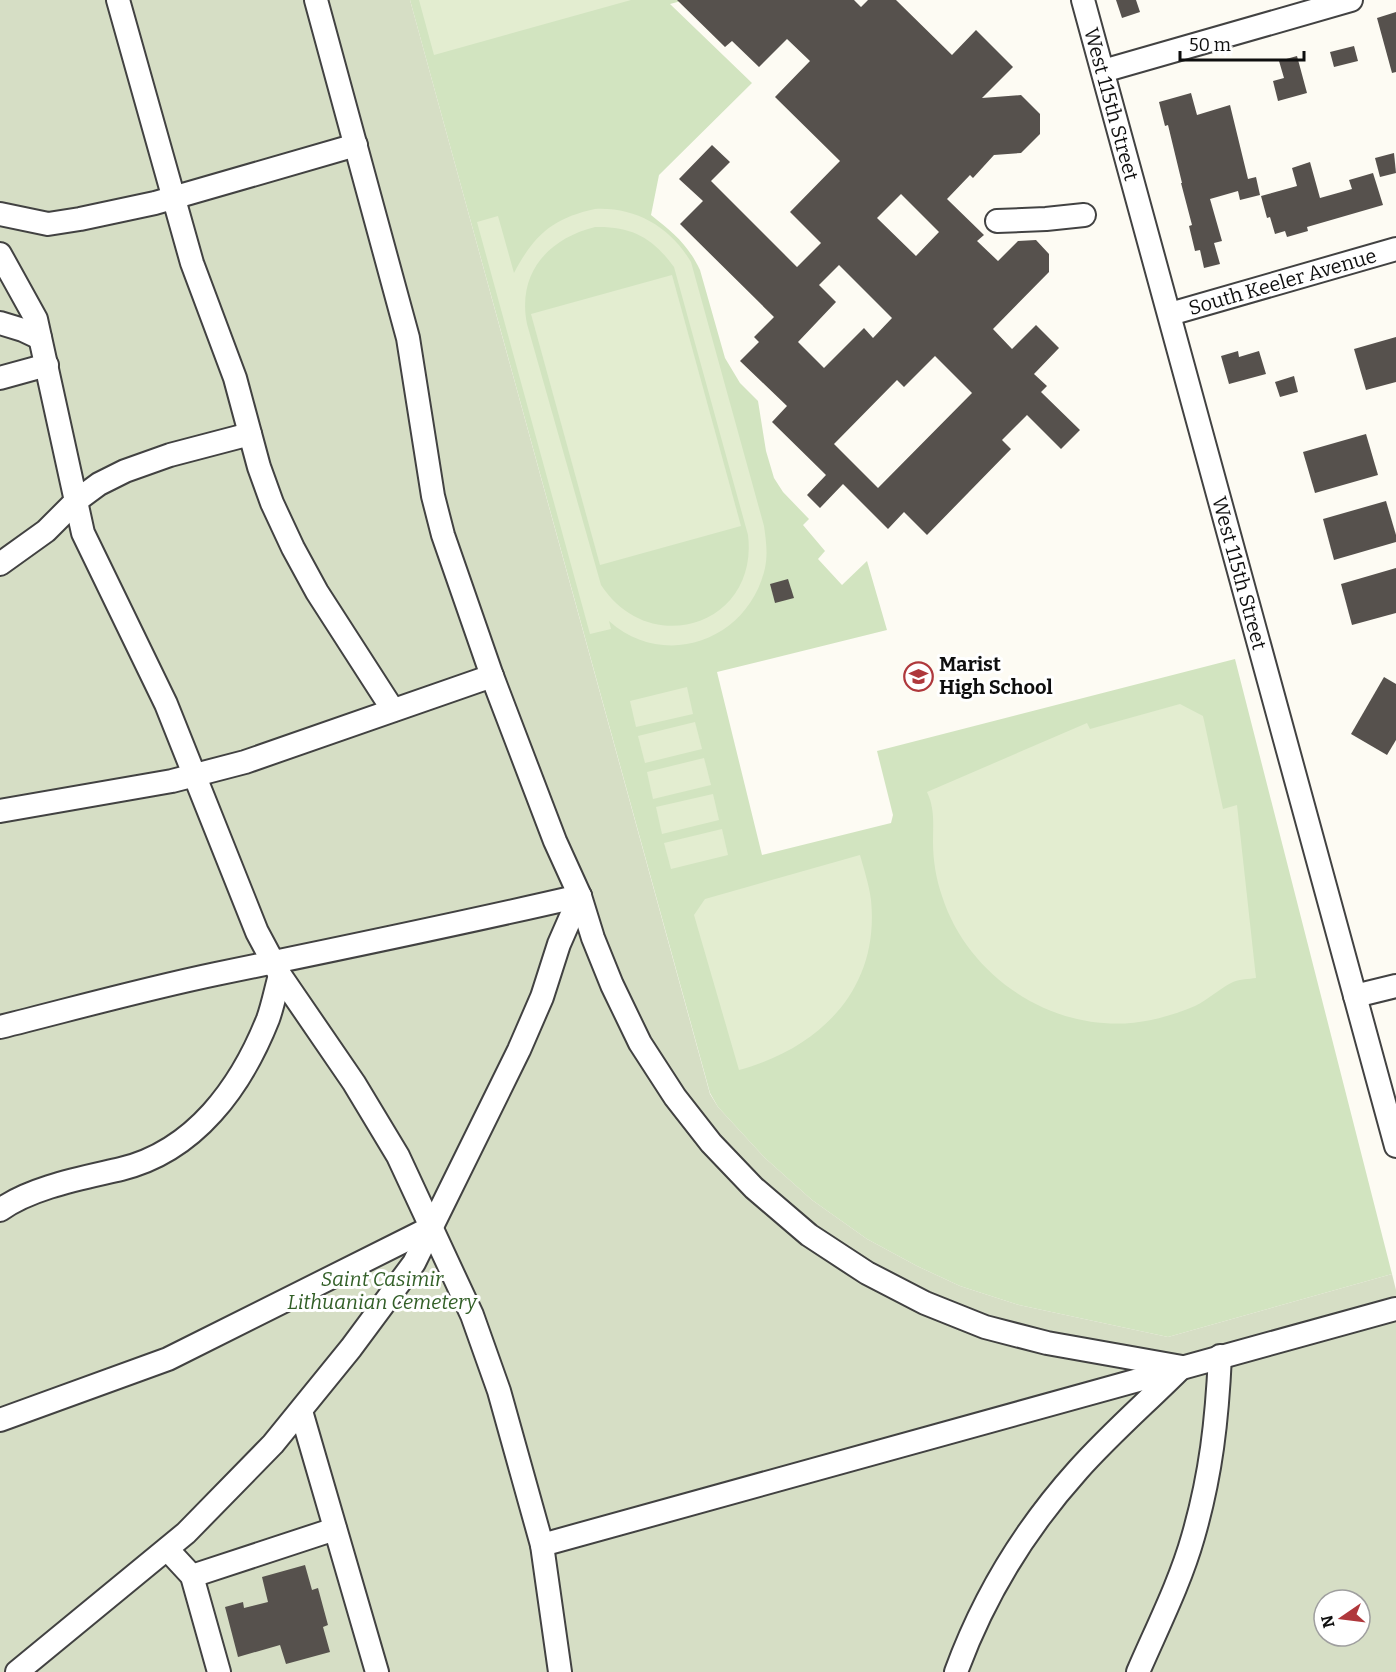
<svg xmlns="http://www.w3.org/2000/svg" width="1396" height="1672" viewBox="0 0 1396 1672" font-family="Bitter,serif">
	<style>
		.green { fill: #d2e4c0 }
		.cemetery { fill: #d6dec5; fill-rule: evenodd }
		.pitch { fill: #e3edd0; fill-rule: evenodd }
		.building { fill: #56514d; fill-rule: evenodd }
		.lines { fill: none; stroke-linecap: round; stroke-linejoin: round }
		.minor-casing { stroke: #424242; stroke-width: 26 }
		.minor { stroke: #fff; stroke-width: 22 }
		.labels { text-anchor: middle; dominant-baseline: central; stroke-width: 6; stroke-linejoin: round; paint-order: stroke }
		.street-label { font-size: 20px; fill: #0f0f0f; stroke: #fff }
		.poi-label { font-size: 20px; font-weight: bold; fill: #0f0f0f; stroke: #fff; text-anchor: start }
		.park-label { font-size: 20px; font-style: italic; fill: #325f27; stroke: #fff }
	</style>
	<rect width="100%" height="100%" fill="#fdfbf3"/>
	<path class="green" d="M410 0H685L670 4 752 83 659 175 651 215C673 233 687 243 700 270L725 358 740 383 758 401 766 451 774 478 783 492 809 519 803 525 825 551 818 559 842 585 867 561 887 630 717 672 762 855 891 823 893 815 877 751 1235 659 1392 1274 1168 1337 1019 1305 960 1286 917 1266 867 1239 812 1200 765 1158 718 1107 710 1093Z"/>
	<path class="cemetery" d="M0 0H410L710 1094 718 1107 765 1158 812 1200 867 1239 917 1266 960 1286 1019 1305 1168 1337 1392 1274 1396 1290V1672H0ZM1324 1600H1360V1636H1324Z"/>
	<g class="pitch">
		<polygon points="419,0 631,0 434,55"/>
		<path d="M595 209C636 207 670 227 691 262L764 526C766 540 768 554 765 568 749 640 665 671 609 621L611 629 590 634 477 222 498 216 514 273C534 235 553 218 595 209ZM595 227C632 226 653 238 674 267L748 535C759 625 650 660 601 585L527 324C517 274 547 239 595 227Z"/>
		<polygon points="672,275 741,526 600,565 531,314"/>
		<polygon points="687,687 693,714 636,727 630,701"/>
		<path d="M1180 704 1203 716 1223 809 1237 805 1256 978C1249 979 1240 979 1233 982 1220 988 1208 1000 1195 1006 1181 1012 1165 1017 1151 1020 1062 1039 969 981 942 896 936 879 933 860 933 842 933 824 935 809 927 792L1087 723 1090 729Z"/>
		<polygon points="695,722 702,749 645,763 638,736"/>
		<polygon points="704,758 711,785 653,799 647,772"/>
		<polygon points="713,794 719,820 662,834 656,807"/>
		<polygon points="722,829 728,855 671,869 664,843"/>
		<path d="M860 855C864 870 869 884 871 900 880 989 820 1048 739 1070L694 915 705 899Z"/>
	</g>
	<g class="building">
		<path d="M677 0H854L861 7 868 0H896L952 55 976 30 1013 67 982 98 1021 95 1040 114V134L1021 153 994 155 973 178 970 175 947 199 984 235 977 241 998 261 1018 241 1036 240 1049 254V272L993 329 1012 349 1036 325 1059 348 1034 374 1047 386 1041 392 1080 430 1061 449 1027 415 1002 440 1011 449 927 535 904 512 888 529 843 484 820 508 807 495 826 475 772 422 787 406 740 361 759 342 754 337 774 317 680 224 703 201 679 179 712 145 730 162 711 181 797 267 821 243 790 212 840 161 775 97 810 61 787 39 759 67 732 41 725 47ZM901 194 939 232 916 256 877 218ZM839 265 892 318 873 338 864 328 824 368 798 342 836 302 819 285ZM935 356 972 393 878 488 834 444 897 380 904 387Z"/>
		<polygon points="1116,0 1136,0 1140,12 1122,18"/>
		<polygon points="1396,12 1396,72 1392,73 1377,18"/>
		<polygon points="1354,46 1358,61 1334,67 1330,52"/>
		<polygon points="1297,56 1307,93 1278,101 1273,81 1284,78 1279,61"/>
		<polygon points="1191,93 1197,115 1230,105 1248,179 1256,177 1260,195 1240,200 1238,191 1210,199 1222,241 1214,243 1220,264 1204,268 1200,250 1195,251 1189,226 1192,225 1181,183 1182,183 1168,125 1165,126 1159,102"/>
		<polygon points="1394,153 1396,173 1380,177 1375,158"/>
		<polygon points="1310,162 1320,198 1352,189 1349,180 1373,173 1383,205 1307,227 1308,231 1287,237 1285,231 1275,234 1270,217 1267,218 1261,196 1297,186 1292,168"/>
		<polygon points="1396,337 1396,382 1366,390 1354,349"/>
		<polygon points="1238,351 1239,357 1259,351 1266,374 1229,384 1221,356"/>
		<polygon points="1294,376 1298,392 1280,397 1275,382"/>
		<polygon points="1366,434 1378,475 1315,493 1303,452"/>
		<polygon points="1386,501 1396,535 1396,542 1334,560 1323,519"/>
		<polygon points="1396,568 1396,613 1352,625 1341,584"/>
		<polygon points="788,579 794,598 775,603 770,584"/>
		<polygon points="1384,677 1396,684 1396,740 1387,755 1351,734"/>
		<polygon points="305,1565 312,1590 318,1588 328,1625 323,1627 330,1652 286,1664 280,1645 238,1657 225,1607 243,1602 244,1608 268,1602 262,1577"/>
	</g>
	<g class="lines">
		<defs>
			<g id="minor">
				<polyline points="118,0 192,263 235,378 259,467 272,503 293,548 317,592 393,710"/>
				<polyline points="316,0 408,338 433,496 443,535 492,676 555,841 580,896 593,938 612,985 640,1043 675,1097 711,1143 754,1188 809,1235 867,1273 925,1303 985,1327 1047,1343 1182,1367"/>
				<path id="s1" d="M1083 0 1396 1146"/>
				<polyline points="1103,71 1351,0"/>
				<polyline points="0,214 48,224 80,219 155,203 356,145"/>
				<polyline points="997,221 1046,219 1084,215"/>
				<polyline points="0,254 36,319 83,533 166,704 257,932 280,975 354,1083 398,1156 472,1315 499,1391 542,1545 560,1672"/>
				<path id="s2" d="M1170 314 1396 249"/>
				<polyline points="0,323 23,330 40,338"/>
				<polyline points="0,378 47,365"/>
				<polyline points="0,564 46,531 76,501 99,484 125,471 170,455 250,434"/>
				<polyline points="0,811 172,781 245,762 492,676"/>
				<polyline points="1355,996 1396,986"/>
				<path d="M0 1027C72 1009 144 989 216 974 338 949 459 924 580 896"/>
				<path d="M0 1210C32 1187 83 1178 121 1169 195 1151 241 1087 268 1019 273 1005 276 989 280 975"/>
				<polyline points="301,1411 377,1672"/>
				<polyline points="0,1420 168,1359 432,1227"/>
				<polyline points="542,1545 1395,1309"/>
				<polyline points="167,1549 192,1576 219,1672"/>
				<polyline points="192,1576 335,1529"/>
				<polyline points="17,1672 186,1533 273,1444 351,1348 414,1263 519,1050 542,997 559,944 580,896"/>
				<path d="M956 1672C983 1598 1025 1529 1078 1470 1110 1434 1147 1402 1181 1368"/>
				<path d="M1138 1672C1157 1628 1180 1583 1193 1537 1211 1475 1217 1420 1220 1356"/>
			</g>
		</defs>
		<use href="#minor" class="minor-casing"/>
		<use href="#minor" class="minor"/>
	</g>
	<defs>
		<symbol id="school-ring" viewBox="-11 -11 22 22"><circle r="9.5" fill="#fff" stroke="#af383c" stroke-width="1.5"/><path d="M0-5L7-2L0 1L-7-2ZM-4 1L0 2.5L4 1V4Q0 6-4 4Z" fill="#af383c"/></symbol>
	</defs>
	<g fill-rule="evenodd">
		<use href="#school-ring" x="902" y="660" width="33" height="33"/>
	</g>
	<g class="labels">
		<g class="street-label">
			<text stroke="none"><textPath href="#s1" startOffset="108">West 115th Street</textPath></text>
			<text stroke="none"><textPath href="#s2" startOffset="117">South Keeler Avenue</textPath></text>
			<text stroke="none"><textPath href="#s1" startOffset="594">West 115th Street</textPath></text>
		</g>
		<g class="poi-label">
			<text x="939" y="664">Marist<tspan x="939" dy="23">High School</tspan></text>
		</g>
		<g class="park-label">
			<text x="382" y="1279">Saint Casimir<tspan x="382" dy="23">Lithuanian Cemetery</tspan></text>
		</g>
	</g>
	<g transform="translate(1342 1618) rotate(256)"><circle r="28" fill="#ffffff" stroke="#9f9f9f" stroke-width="1.5"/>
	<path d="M0-4.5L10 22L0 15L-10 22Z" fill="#af383c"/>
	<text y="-9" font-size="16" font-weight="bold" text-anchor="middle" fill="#0f0f0f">N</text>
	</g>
	<path d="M1180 51v9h124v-9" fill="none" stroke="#0f0f0f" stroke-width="3"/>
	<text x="1189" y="51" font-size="18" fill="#0f0f0f" stroke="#ffffff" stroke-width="4.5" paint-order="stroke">50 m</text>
</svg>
